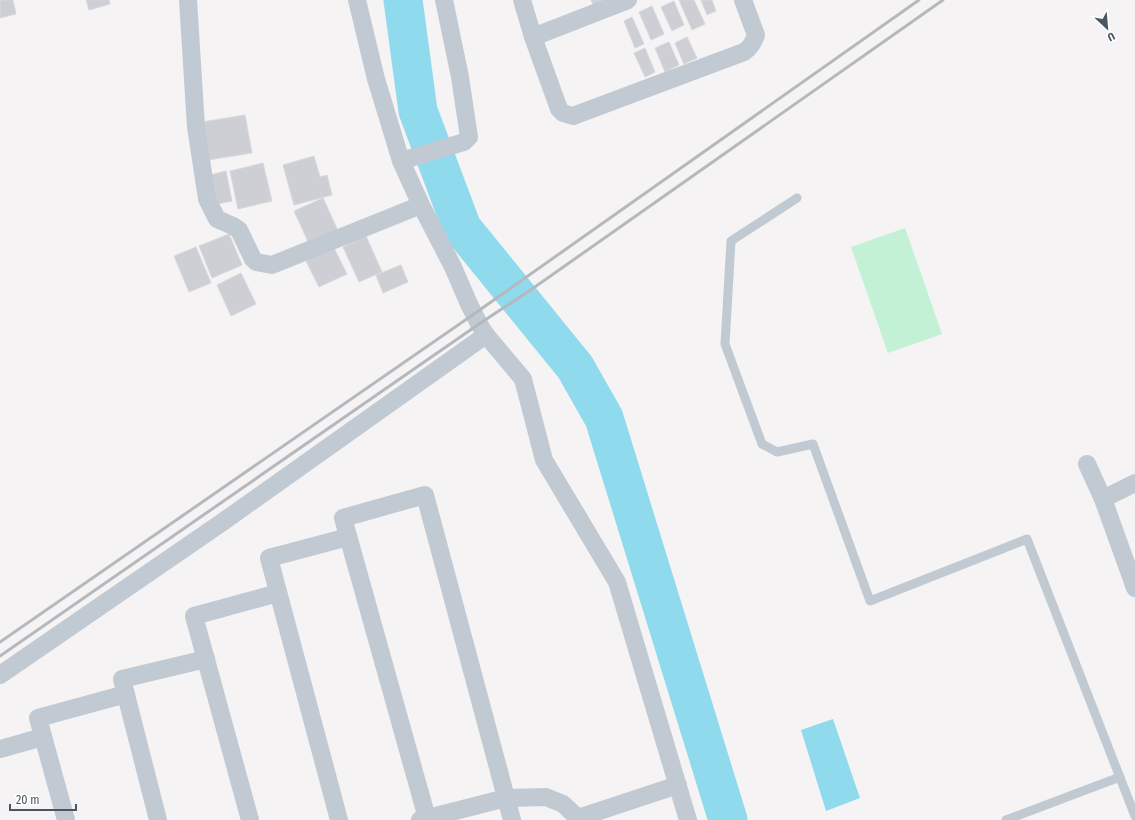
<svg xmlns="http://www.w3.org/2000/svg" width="1135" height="820" viewBox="0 0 1135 820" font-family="'Fira Sans Condensed',sans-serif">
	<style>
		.green { fill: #c3f1d5 }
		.water { fill: #90daee }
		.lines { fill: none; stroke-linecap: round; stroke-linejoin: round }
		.river { stroke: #90daee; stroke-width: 39 }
		.building { fill: #cdcfd5; stroke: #d7d9de }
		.lane { stroke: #c1cad2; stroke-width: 9 }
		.street { stroke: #c1cad2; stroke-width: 18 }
		.rail { stroke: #b5b8bd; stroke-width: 3 }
	</style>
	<rect width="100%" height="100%" fill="#f5f3f3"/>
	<polygon class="green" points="905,228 942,334 888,353 851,247"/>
	<polygon class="water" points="833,719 860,798 826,811 801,730"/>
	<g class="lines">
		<polyline class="river" points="403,0 418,111 462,228 575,367 604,418 728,820"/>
	</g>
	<g class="building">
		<polygon points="0,0 13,0 16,14 0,18"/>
		<polygon points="86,0 109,0 110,4 89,10"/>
		<polygon points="591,0 615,0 595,9"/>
		<polygon points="679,0 694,0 705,24 692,30"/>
		<polygon points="701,0 712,0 716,11 707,15"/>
		<polygon points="674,1 684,25 672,31 661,7"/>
		<polygon points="652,6 664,34 651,40 639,12"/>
		<polygon points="632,17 644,44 635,48 624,21"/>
		<polygon points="687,37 697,58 684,64 675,43"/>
		<polygon points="669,42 679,65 665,72 655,48"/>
		<polygon points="645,48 655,72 645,77 634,53"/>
		<polygon points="245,115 252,153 208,160 202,122"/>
		<polygon points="314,156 320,177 327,175 332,195 294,205 283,165"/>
		<polygon points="263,163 272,201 238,209 230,171"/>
		<polygon points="226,171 232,201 212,205 206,176"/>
		<polygon points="323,198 340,235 311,248 294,211"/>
		<polygon points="229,234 242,265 212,278 199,246"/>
		<polygon points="366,236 382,272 359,282 343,247"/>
		<polygon points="196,247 211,283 189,292 174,256"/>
		<polygon points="334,248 347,274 319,287 306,261"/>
		<polygon points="401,265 408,282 383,293 376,275"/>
		<polygon points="241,273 256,304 231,316 217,285"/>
	</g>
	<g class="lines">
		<g class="lane">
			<polyline points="797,198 731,241 725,344 762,444 777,452 813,444 870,601 1027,539 1135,816"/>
			<polyline points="1006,820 1120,777"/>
		</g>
		<g class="street">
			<polyline points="188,0 196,127 207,199 217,219 233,226 239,230 253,259 256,262 272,265 421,205"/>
			<polyline points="357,0 376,79 401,161 421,205 453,267 469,304 479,324 486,335 523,379 544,460 617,582 688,820"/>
			<path d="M522 0 533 37 559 109 563 113 573 116 744 52C751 47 753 43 756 35L743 0"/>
			<polyline points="533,37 628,0"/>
			<polyline points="401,161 464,142 469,137 460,77 444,0"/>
			<polyline points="1087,464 1103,499 1135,588"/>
			<polyline points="1103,499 1135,483"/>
			<polyline points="0,675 224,521 486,335"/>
			<polyline points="0,749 43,737"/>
			<polyline points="427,818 343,518 425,495 512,820"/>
			<polyline points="578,818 678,785"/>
			<polyline points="66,820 38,718 126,694"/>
			<polyline points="158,820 122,679 206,659"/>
			<polyline points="250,820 194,616 278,593"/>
			<polyline points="339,820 269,558 348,537"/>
			<polyline points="420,820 506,798 546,797 563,804 578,818 579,820"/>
		</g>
		<g class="rail">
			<polyline points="0,642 474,314 919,0"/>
			<polyline points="0,656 479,324 532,289 943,0"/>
		</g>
	</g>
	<g transform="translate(1107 28) rotate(154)" stroke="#ffffff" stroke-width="3" paint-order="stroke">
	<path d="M0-3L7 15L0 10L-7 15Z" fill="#4a5661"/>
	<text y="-6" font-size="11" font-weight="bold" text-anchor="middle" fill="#4a5661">U</text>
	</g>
	<path d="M10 804v6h66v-6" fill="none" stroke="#4a5661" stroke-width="2"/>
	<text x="16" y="804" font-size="12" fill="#4a5661" stroke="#ffffff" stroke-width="3" paint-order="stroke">20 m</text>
</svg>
